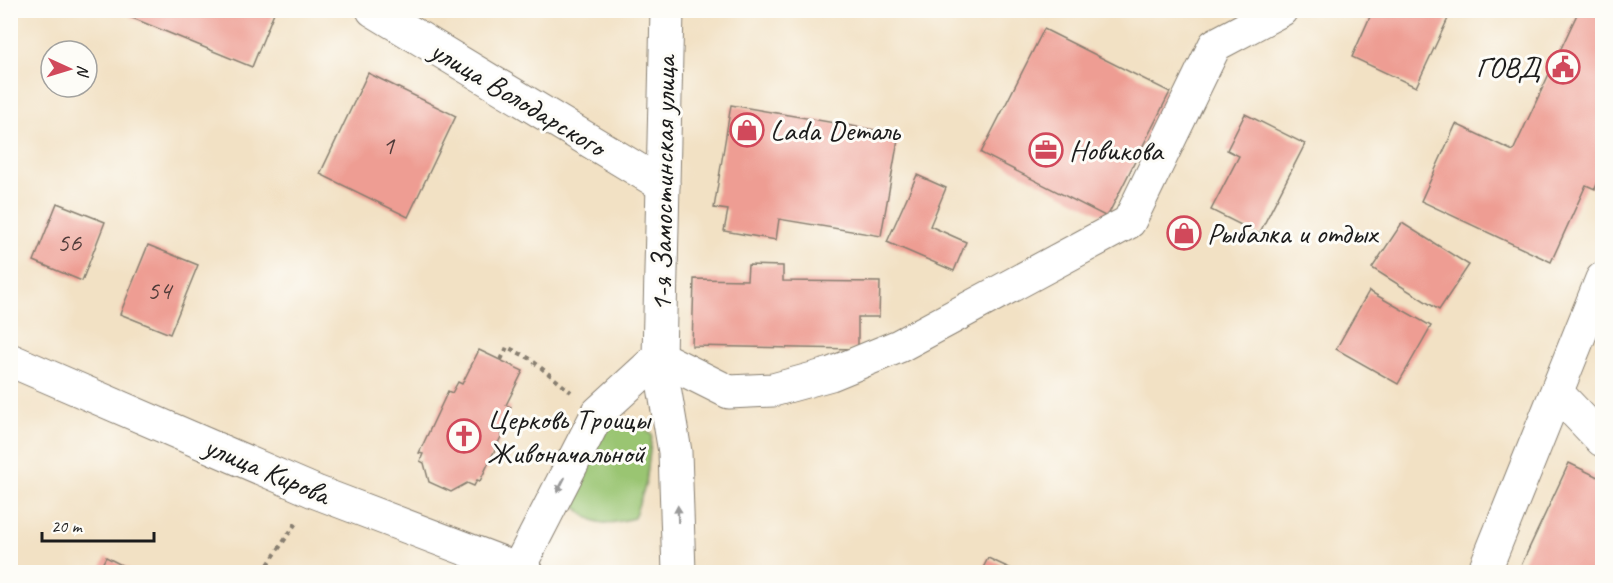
<svg xmlns="http://www.w3.org/2000/svg" width="1613" height="583" viewBox="0 0 1613 583" font-family="Caveat,sans-serif">
	<style>
		.green { fill: #9ac572; stroke: #5b7047; stroke-width: 1.5 }
		.building { fill: #ee9d93 }
		.lines { fill: none; stroke-linecap: round; stroke-linejoin: round }
		.minor-casing { stroke: #877e70; stroke-width: 35 }
		.major-casing { stroke: #877e70; stroke-width: 35 }
		.path { stroke: #877e70; stroke-width: 4; stroke-dasharray: 4.5 4.5; stroke-linecap: butt }
		.minor { stroke: #fff; stroke-width: 33 }
		.major { stroke: #fff; stroke-width: 33 }
		.oneway { fill: #999 }
		.labels { text-anchor: middle; dominant-baseline: central; stroke-width: 6; stroke-linejoin: round; paint-order: stroke }
		.number-label { font-size: 27px; fill: #503c3a }
		.poi-label { font-size: 30px; fill: #1c1c1c; stroke: #fdfcf7; text-anchor: start }
		.street-label { font-size: 30px; fill: #1c1c1c; stroke: #fdfcf7 }
	</style>
	<rect width="100%" height="100%" fill="#fdfcf7"/>
	<filter id="ink" filterUnits="userSpaceOnUse"><feTurbulence type="fractalNoise" baseFrequency=".0167" numOctaves="2"/><feDisplacementMap in="SourceGraphic" scale="12" xChannelSelector="R" yChannelSelector="G"/><feConvolveMatrix kernelMatrix="1 2 1 2 8 2 1 2 1" color-interpolation-filters="sRGB"/></filter>
	<filter id="wash" filterUnits="userSpaceOnUse"><feTurbulence type="fractalNoise" baseFrequency=".008" numOctaves="4" result="noise"/><feDisplacementMap in="SourceGraphic" scale="24" xChannelSelector="R" yChannelSelector="G"/><feGaussianBlur stdDeviation="1.35" result="paint"/><feColorMatrix in="noise" values="0 0 0 0 0 0 0 0 0 0 0 0 0 0 0 0 0 1.4 0 .05"/><feComposite in="paint" operator="in"/></filter>
	<g filter="url(#wash)">
		<rect width="100%" height="100%" fill="#f2e1c4"/>
		<path class="green" d="M632 419 652 435 646 483 634 518C608 525 595 528 575 506L577 478 610 423Z"/>
		<g id="blocks">
			<g class="building">
				<polygon points="132,10 275,10 252,67 130,17"/>
				<polygon points="1373,10 1452,10 1416,87 1352,57"/>
				<polygon points="1579,10 1602,10 1602,172 1595,189 1586,185 1551,262 1421,201 1456,124 1513,151"/>
				<polygon points="1044,29 1170,92 1107,217 981,153"/>
				<polygon points="368,73 456,116 408,217 320,174"/>
				<polygon points="731,105 899,134 881,236 779,219 776,240 724,231 728,210 714,208"/>
				<polygon points="1245,114 1305,144 1259,234 1211,210 1239,156 1227,150"/>
				<polygon points="917,175 946,188 930,226 966,242 954,271 887,242"/>
				<polygon points="57,203 105,222 82,281 34,261"/>
				<polygon points="1402,223 1469,265 1439,310 1372,268"/>
				<polygon points="148,245 198,265 170,334 120,314"/>
				<polygon points="748,265 783,266 783,281 880,282 879,317 858,317 858,349 692,346 694,279 747,280"/>
				<polygon points="1369,291 1431,326 1398,384 1336,349"/>
				<polygon points="479,350 523,371 506,405 511,407 506,418 509,420 480,481 477,480 474,486 467,483 451,492 429,482 424,463 420,461 423,454 419,453 448,391 452,393 458,382 462,384"/>
				<polygon points="1569,463 1602,479 1601,572 1518,572"/>
				<polygon points="106,557 135,572 98,572"/>
				<polygon points="988,558 1018,572 981,572"/>
			</g>
		</g>
	</g>
	<g filter="url(#ink)">
		<use href="#blocks" fill-opacity="0" stroke="#877e70" stroke-width="1.5"/>
		<g class="lines">
			<defs>
				<g id="minor">
					<polyline points="373,10 663,185"/>
					<polyline points="667,10 659,357 675,452 679,572"/>
					<polyline points="659,357 729,392 773,390 831,374 899,346 1129,222 1215,45 1281,10"/>
					<polyline points="1557,393 1602,440"/>
					<polyline points="518,569 598,413 659,357"/>
					<polyline points="1484,572 1602,279"/>
				</g>
				<polyline id="major" points="10,360 316,492 526,572"/>
			</defs>
			<use href="#minor" class="minor-casing"/>
			<use href="#major" class="major-casing"/>
			<g class="path">
				<polyline points="501,360 507,347 529,358 571,392"/>
				<polyline points="263,572 296,523"/>
			</g>
			<use href="#minor" class="minor"/>
			<use href="#major" class="major"/>
		</g>
		<defs><path id="oneway-solid" d="M-6-.8H1V-3.2L6.5 0L1 3.2V.8H-6Z" transform="scale(1.5)"/></defs>
		<g class="oneway">
			<use href="#oneway-solid" transform="translate(561 485) rotate(117)"/>
			<use href="#oneway-solid" transform="translate(678 514) rotate(-92)"/>
		</g>
	</g>
	<defs>
		<symbol id="civic-ring" viewBox="-11 -11 22 22"><circle r="9.5" fill="#fdfcf7" stroke="#d1495b" stroke-width="1.5"/><path d="M-.6-6.5H3V-4.5H.6V-3L4-1V1h2V6H-6V1h2V-1L-.6-3ZM-1.2 2.5V6h2.4V2.5Z" fill="#d1495b"/></symbol>
		<symbol id="shop-ring" viewBox="-11 -11 22 22"><circle r="9.5" fill="#fdfcf7" stroke="#d1495b" stroke-width="1.5"/><path d="M-5-2.5h2.3a2.7 3.5 0 0 1 5.4 0H5L5.5 6h-11ZM-1.5-2.5h3a1.5 2.3 0 0 0-3 0Z" fill="#d1495b"/></symbol>
		<symbol id="office-ring" viewBox="-11 -11 22 22"><circle r="9.5" fill="#fdfcf7" stroke="#d1495b" stroke-width="1.5"/><path d="M-6-3h4V-5.5h4V-3h4V5H-6ZM-1-4.5V-3h2v-1.5ZM-6 0V1H6V0Z" fill="#d1495b"/></symbol>
		<symbol id="church-ring" viewBox="-11 -11 22 22"><circle r="9.5" fill="#fdfcf7" stroke="#d1495b" stroke-width="1.5"/><path d="M-1.2-6h2.4v3.5h3.3v2.4h-3.3V6h-2.4V-.1h-3.3v-2.4h3.3Z" fill="#d1495b"/></symbol>
	</defs>
	<g fill-rule="evenodd">
		<use href="#civic-ring" x="1544" y="48" width="38" height="38"/>
		<use href="#shop-ring" x="728" y="111" width="38" height="38"/>
		<use href="#office-ring" x="1027" y="131" width="38" height="38"/>
		<use href="#shop-ring" x="1165" y="214" width="38" height="38"/>
		<use href="#church-ring" x="445" y="417" width="38" height="38"/>
	</g>
	<g class="labels">
		<g class="number-label">
			<text x="388" y="145">1</text>
			<text x="69" y="242">56</text>
			<text x="159" y="290">54</text>
		</g>
		<g class="poi-label">
			<text x="1540" y="67" text-anchor="end">ГОВД</text>
			<text x="770" y="130">Lada Dеталь</text>
			<text x="1069" y="150">Новикова</text>
			<text x="1207" y="233">Рыбалка и отдых</text>
			<text x="487" y="419">Церковь Троицы<tspan x="487" dy="34">Живоначальной</tspan></text>
		</g>
		<g class="street-label">
			<text transform="translate(518 98) rotate(31)">улица Володарского</text>
			<text transform="translate(663 184) rotate(-89)">1-я Замостинская улица</text>
			<text transform="translate(267 470) rotate(23)">улица Кирова</text>
		</g>
	</g>
	<rect width="1613" height="583" fill="none" stroke="#fdfcf7" stroke-width="36"/>
	<g transform="translate(69 69) rotate(94)"><circle r="28" fill="#fdfcf7" stroke="#a3a29f" stroke-width="1.5"/>
	<path d="M0-4.5L10 22L0 15L-10 22Z" fill="#d1495b"/>
	<text y="-9" font-size="16" font-weight="bold" text-anchor="middle" fill="#1c1c1c">N</text>
	</g>
	<path d="M42 532v9h112v-9" fill="none" stroke="#1c1c1c" stroke-width="3"/>
	<text x="51" y="532" font-size="18" fill="#1c1c1c" stroke="#fdfcf7" stroke-width="4.5" paint-order="stroke">20 m</text>
</svg>
